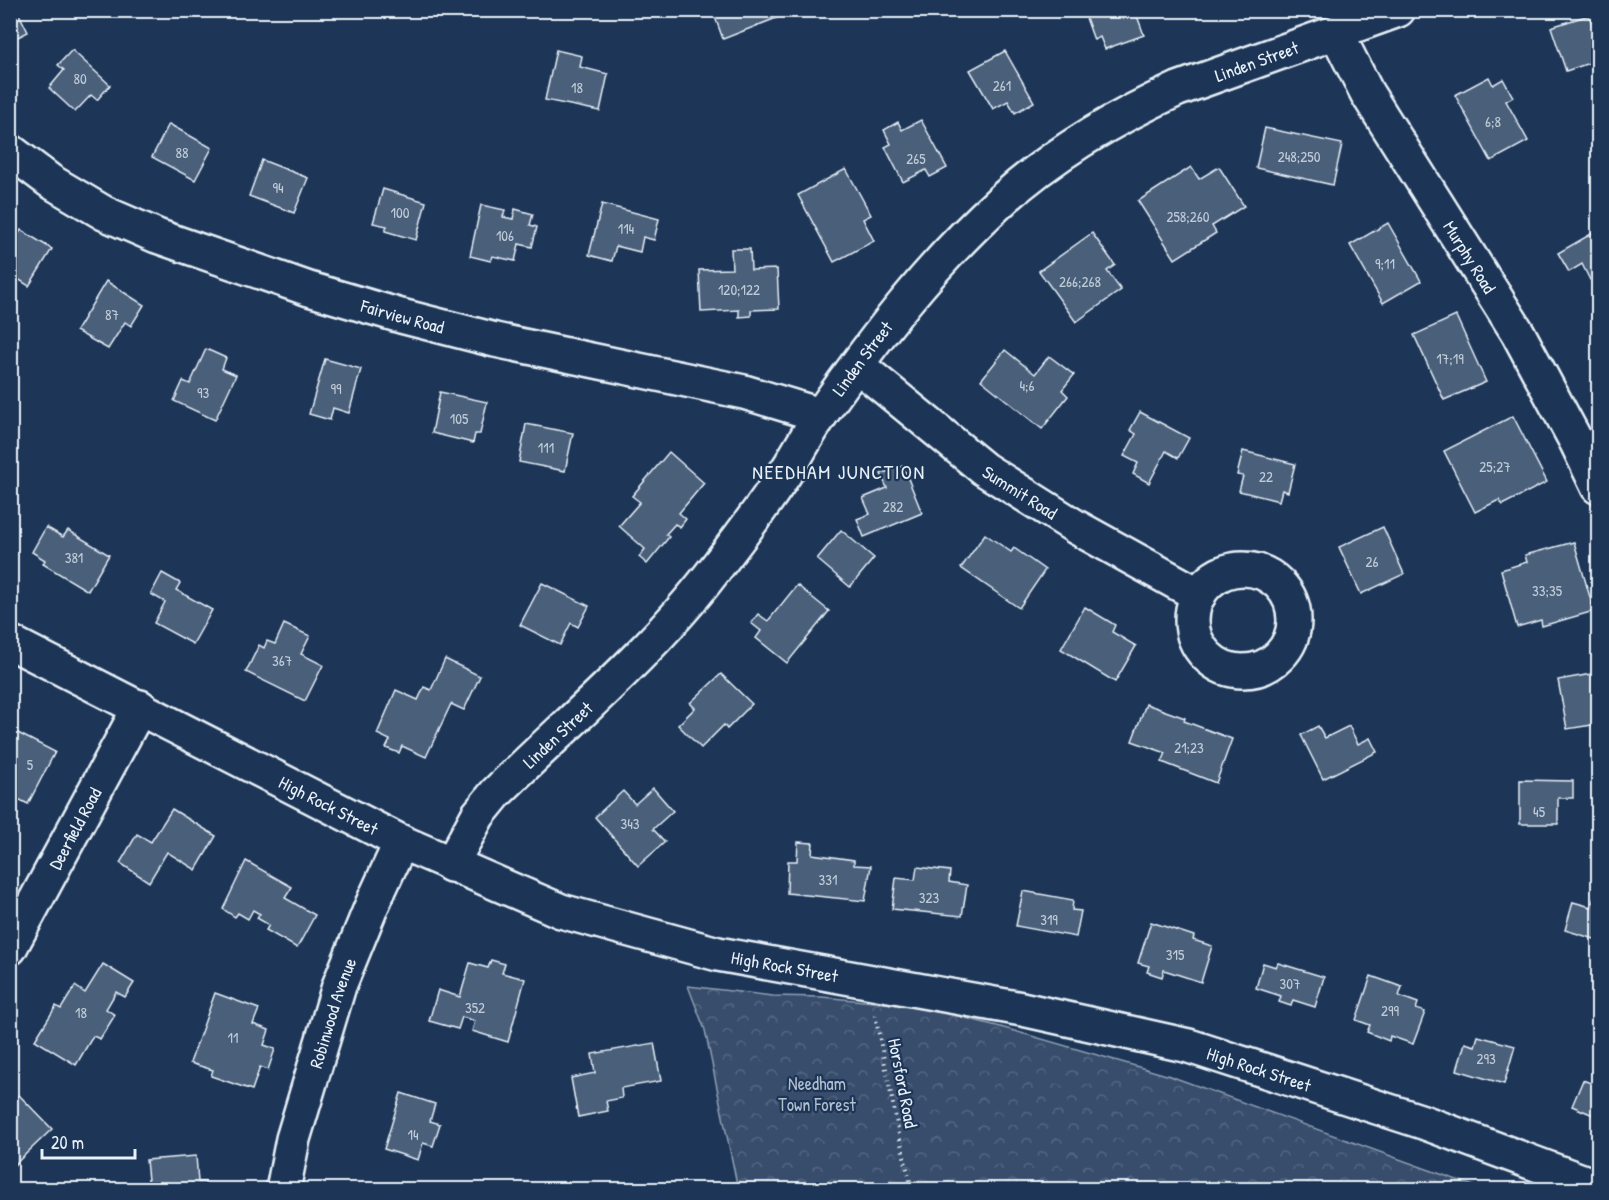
<svg xmlns="http://www.w3.org/2000/svg" width="1609" height="1200" viewBox="0 0 1609 1200" font-family="'Patrick Hand',sans-serif">
	<style>
		.forest { fill: url(#forest-crowns); stroke: #909fb2; stroke-width: 1.5 }
		.building { fill: #495e7a; stroke: #e8f1f8; stroke-width: 1.5 }
		.lines { fill: none; stroke-linecap: round; stroke-linejoin: round }
		.minor-casing { stroke: #e8f1f8; stroke-width: 38 }
		.tertiary-casing { stroke: #e8f1f8; stroke-width: 38 }
		.path { stroke: #e8f1f8; stroke-width: 4; stroke-dasharray: 1.5 4.5; stroke-linecap: butt }
		.minor { stroke: #1d3557; stroke-width: 33 }
		.tertiary { stroke: #1d3557; stroke-width: 33 }
		.labels { text-anchor: middle; dominant-baseline: central; stroke-width: 4.5; stroke-linejoin: round; paint-order: stroke }
		.number-label { font-size: 15px; fill: #c0ccd8 }
		.street-label { font-size: 18px; fill: #e8f1f8; stroke: #1d3557 }
		.park-label { font-size: 18px; fill: #b3c0ce; stroke: #1d3557 }
		.neighbourhood-label { font-size: 20px; letter-spacing: 1.5px; fill: #e8f1f8; stroke: #1d3557 }
	</style>
	<defs>
		<pattern id="forest-crowns" width="20" height="18" patternUnits="userSpaceOnUse" patternTransform="scale(1.5)"><rect width="20" height="18" fill="#374d6c"/><path d="M2 6a3 3 0 1 1 6 0M12 15a3 3 0 1 1 6 0" fill="none" stroke="#546782"/></pattern>
	</defs>
	<rect width="100%" height="100%" fill="#1d3557"/>
	<filter id="ink" filterUnits="userSpaceOnUse"><feTurbulence type="fractalNoise" baseFrequency=".0167" numOctaves="2"/><feDisplacementMap in="SourceGraphic" scale="12" xChannelSelector="R" yChannelSelector="G"/><feConvolveMatrix kernelMatrix="1 2 1 2 8 2 1 2 1" color-interpolation-filters="sRGB"/></filter>
	<g filter="url(#ink)">
		<polygon class="forest" points="688,986 773,996 822,997 894,1004 946,1013 997,1026 1170,1076 1482,1189 738,1189 705,1030"/>
		<g class="building">
			<polygon points="776,10 779,17 723,39 715,17 730,10"/>
			<polygon points="1098,10 1142,10 1136,13 1144,35 1105,49 1100,37 1094,40 1085,15"/>
			<polygon points="18,12 28,32 10,41 10,16"/>
			<polygon points="1589,15 1598,44 1598,60 1566,71 1551,27"/>
			<polygon points="72,50 110,85 97,100 91,95 75,112 49,88 64,70 58,65"/>
			<polygon points="556,50 582,56 580,67 608,74 600,111 545,100"/>
			<polygon points="1005,51 1034,102 1015,113 1008,101 993,109 970,70"/>
			<polygon points="1489,77 1493,85 1503,79 1513,97 1506,101 1528,141 1491,161 1455,95"/>
			<polygon points="921,120 947,168 930,177 926,170 903,182 885,147 891,144 884,130 898,122 902,130"/>
			<polygon points="169,124 212,148 195,180 152,157"/>
			<polygon points="1265,128 1342,144 1333,185 1256,168"/>
			<polygon points="262,160 308,178 294,213 249,196"/>
			<polygon points="1191,167 1199,179 1219,167 1244,206 1212,226 1216,233 1175,259 1138,201"/>
			<polygon points="846,169 871,215 863,219 874,241 834,262 798,195"/>
			<polygon points="383,189 426,202 416,240 385,231 387,226 373,223"/>
			<polygon points="602,204 659,219 654,240 643,237 640,252 616,246 612,261 589,255"/>
			<polygon points="481,205 505,210 503,217 513,219 515,209 533,214 530,225 537,227 532,247 519,244 515,261 493,256 491,261 470,256"/>
			<polygon points="1388,223 1421,281 1383,303 1350,245"/>
			<polygon points="21,230 52,249 29,286 15,277 10,285 10,247"/>
			<polygon points="1598,230 1598,275 1590,280 1582,264 1569,272 1558,253"/>
			<polygon points="1092,233 1115,265 1107,271 1121,290 1076,322 1039,271"/>
			<polygon points="731,249 750,249 751,270 777,269 779,309 751,310 751,316 739,317 739,310 701,312 699,270 732,269"/>
			<polygon points="106,281 144,305 131,326 125,322 108,349 76,331"/>
			<polygon points="1456,316 1486,382 1444,400 1414,335"/>
			<polygon points="206,349 226,358 222,369 236,375 215,420 174,401 183,381 190,384"/>
			<polygon points="1005,350 1035,374 1049,356 1074,375 1062,390 1068,396 1042,429 981,380"/>
			<polygon points="325,359 361,369 349,413 333,408 330,420 309,414"/>
			<polygon points="440,392 487,402 480,434 475,434 473,443 432,433"/>
			<polygon points="1140,412 1189,438 1178,458 1166,451 1149,483 1133,474 1138,463 1124,456 1136,434 1130,430"/>
			<polygon points="1513,416 1547,482 1502,505 1499,500 1475,512 1444,451"/>
			<polygon points="526,424 573,433 565,471 519,462"/>
			<polygon points="1243,451 1295,464 1288,492 1282,490 1279,501 1239,491 1243,476 1237,475"/>
			<polygon points="669,452 704,483 679,513 686,519 680,527 675,524 666,534 669,537 647,564 639,557 645,549 619,526 640,502 632,496"/>
			<polygon points="903,466 922,513 864,537 857,519 870,514 863,498 887,488 881,474"/>
			<polygon points="46,527 63,537 68,530 109,555 88,591 43,564 45,560 32,552"/>
			<polygon points="1383,527 1404,574 1361,594 1339,547"/>
			<polygon points="841,530 874,558 850,587 817,559"/>
			<polygon points="985,534 1011,552 1014,548 1045,570 1019,608 961,568"/>
			<polygon points="1574,542 1594,611 1542,626 1541,620 1517,627 1501,570 1527,562 1525,555"/>
			<polygon points="162,573 180,583 176,590 212,610 193,644 154,623 165,602 151,594"/>
			<polygon points="542,583 589,606 578,627 571,623 560,645 520,625"/>
			<polygon points="797,585 829,611 787,663 756,638 761,631 751,623 758,614 768,621"/>
			<polygon points="1085,607 1115,625 1112,632 1136,646 1115,682 1061,649"/>
			<polygon points="284,624 310,636 301,654 323,665 305,701 246,672 259,645 264,648 267,641 275,644"/>
			<polygon points="445,659 480,676 464,710 451,704 426,757 402,746 399,753 386,748 390,740 377,734 396,690 418,700 424,687 431,690"/>
			<polygon points="1597,673 1598,724 1567,729 1558,680"/>
			<polygon points="721,674 752,704 727,729 724,725 701,748 678,725 695,708 690,703"/>
			<polygon points="1146,704 1185,718 1184,721 1232,739 1216,783 1162,762 1166,753 1132,741"/>
			<polygon points="1318,726 1325,738 1349,726 1358,744 1370,738 1377,752 1323,779 1301,735"/>
			<polygon points="10,729 55,752 28,804 10,795 10,790 16,779 10,776"/>
			<polygon points="1520,780 1573,781 1573,798 1558,798 1558,824 1520,824"/>
			<polygon points="653,788 673,811 653,829 665,842 638,866 595,817 623,791 635,804"/>
			<polygon points="172,809 216,836 196,870 167,852 149,882 120,863 137,834 151,842"/>
			<polygon points="798,842 813,843 812,854 854,860 854,865 871,866 865,901 787,893 788,861 797,861"/>
			<polygon points="246,861 292,887 285,898 315,915 297,948 266,930 269,925 257,918 260,914 253,910 248,919 238,913 235,917 223,909"/>
			<polygon points="917,867 950,871 949,882 967,885 962,916 892,909 896,878 915,880"/>
			<polygon points="1023,891 1073,900 1072,910 1081,911 1076,937 1016,926"/>
			<polygon points="1594,898 1598,899 1598,940 1565,930 1573,902 1591,907"/>
			<polygon points="1151,922 1194,936 1193,940 1212,946 1201,982 1164,970 1162,977 1147,972 1149,966 1138,963"/>
			<polygon points="491,960 505,964 502,973 525,979 508,1042 472,1031 475,1021 462,1017 458,1029 429,1021 438,990 460,997 470,963 488,968"/>
			<polygon points="1263,963 1276,967 1278,963 1324,977 1315,1007 1293,1000 1291,1006 1279,1002 1281,996 1256,988"/>
			<polygon points="103,964 134,983 125,997 116,992 106,1009 115,1015 100,1039 93,1036 76,1065 35,1040 56,1006 61,1009 75,986 85,993"/>
			<polygon points="1371,976 1402,987 1399,996 1418,1003 1416,1009 1425,1012 1413,1044 1390,1036 1389,1041 1367,1032 1370,1025 1356,1020"/>
			<polygon points="215,993 259,1009 253,1024 269,1030 264,1045 275,1049 268,1070 260,1067 252,1090 211,1076 213,1070 190,1063"/>
			<polygon points="1478,1036 1515,1046 1504,1084 1457,1070 1465,1043 1475,1046"/>
			<polygon points="654,1043 661,1081 621,1088 622,1098 606,1101 608,1111 578,1117 571,1078 595,1073 592,1054"/>
			<polygon points="1583,1080 1598,1086 1598,1117 1572,1106"/>
			<polygon points="401,1093 435,1104 430,1121 440,1124 433,1146 423,1143 418,1160 384,1149"/>
			<polygon points="19,1095 52,1129 10,1169 10,1102"/>
			<polygon points="196,1156 198,1182 205,1182 206,1190 149,1190 146,1160"/>
		</g>
		<g class="lines">
			<defs>
				<g id="minor">
					<path id="s1" d="M1336 32 1367 93 1518 333 1577 443 1598 487"/>
					<path id="s2" d="M10 151 50 181 104 213 157 236 309 289 401 316 495 340 744 392 820 415"/>
					<path id="s3" d="M857 365 984 469 1076 527 1199 595"/>
					<circle cx="1243" cy="620" r="51"/>
					<path id="s4" d="M451 865 478 815 496 793C569 721 650 654 712 573 740 537 767 502 791 464 801 447 811 429 822 413 875 337 933 262 1002 200 1054 153 1114 118 1178 89L1398 10"/>
					<path id="s5" d="M10 948 140 707"/>
					<path id="s6" d="M283 1190 293 1139 339 986 372 905 401 842"/>
				</g>
				<g id="tertiary">
					<path id="s7" d="M10 642 401 842 561 911 718 954 1022 1009 1189 1046 1423 1122 1598 1187"/>
				</g>
			</defs>
			<use href="#minor" class="minor-casing"/>
			<use href="#tertiary" class="tertiary-casing"/>
			<polyline class="path" points="875,1015 900,1139 912,1190"/>
			<use href="#minor" class="minor"/>
			<use href="#tertiary" class="tertiary"/>
		</g>
	</g>
	<g class="labels">
		<g class="number-label">
			<text x="80" y="78">80</text>
			<text x="1002" y="85">261</text>
			<text x="577" y="87">18</text>
			<text x="1493" y="121">6;8</text>
			<text x="182" y="152">88</text>
			<text x="1299" y="156">248;250</text>
			<text x="916" y="158">265</text>
			<text x="278" y="187">94</text>
			<text x="400" y="212">100</text>
			<text x="1188" y="216">258;260</text>
			<text x="626" y="228">114</text>
			<text x="505" y="235">106</text>
			<text x="1385" y="263">9;11</text>
			<text x="1080" y="281">266;268</text>
			<text x="739" y="289">120;122</text>
			<text x="112" y="314">87</text>
			<text x="1450" y="358">17;19</text>
			<text x="1027" y="385">4;6</text>
			<text x="336" y="388">99</text>
			<text x="203" y="392">93</text>
			<text x="459" y="418">105</text>
			<text x="546" y="447">111</text>
			<text x="1495" y="466">25;27</text>
			<text x="1266" y="476">22</text>
			<text x="893" y="506">282</text>
			<text x="74" y="557">381</text>
			<text x="1372" y="561">26</text>
			<text x="1547" y="590">33;35</text>
			<text x="282" y="660">367</text>
			<text x="1189" y="747">21;23</text>
			<text x="30" y="764">5</text>
			<text x="1539" y="811">45</text>
			<text x="630" y="823">343</text>
			<text x="828" y="879">331</text>
			<text x="929" y="897">323</text>
			<text x="1049" y="919">319</text>
			<text x="1175" y="954">315</text>
			<text x="1290" y="983">307</text>
			<text x="475" y="1007">352</text>
			<text x="1390" y="1010">299</text>
			<text x="81" y="1012">18</text>
			<text x="233" y="1037">11</text>
			<text x="1486" y="1058">293</text>
			<text x="413" y="1134">14</text>
		</g>
		<g class="street-label">
			<text stroke="none"><textPath href="#s4" startOffset="1160">Linden Street</textPath></text>
			<text stroke="none"><textPath href="#s1" startOffset="262">Murphy Road</textPath></text>
			<text stroke="none"><textPath href="#s2" startOffset="429">Fairview Road</textPath></text>
			<text stroke="none"><textPath href="#s4" startOffset="656">Linden Street</textPath></text>
			<text stroke="none"><textPath href="#s3" startOffset="207">Summit Road</textPath></text>
			<text stroke="none"><textPath href="#s4" startOffset="170">Linden Street</textPath></text>
			<text stroke="none"><textPath href="#s7" startOffset="358">High Rock Street</textPath></text>
			<text stroke="none"><textPath href="#s5" startOffset="136">Deerfield Road</textPath></text>
			<text stroke="none"><textPath href="#s7" startOffset="844">High Rock Street</textPath></text>
			<text stroke="none"><textPath href="#s6" startOffset="184">Robinwood Avenue</textPath></text>
			<text stroke="none"><textPath href="#s7" startOffset="1330">High Rock Street</textPath></text>
			<text transform="translate(903 1083) rotate(79)">Horsford Road</text>
		</g>
		<g class="park-label">
			<text x="817" y="1083">Needham<tspan x="817" dy="21">Town Forest</tspan></text>
		</g>
		<g class="neighbourhood-label">
			<text x="839" y="471">NEEDHAM JUNCTION</text>
		</g>
	</g>
	<rect width="1609" height="1200" fill="none" stroke="#1d3557" stroke-width="36"/>
	<rect x="18" y="18" width="1573" height="1164" fill="none" stroke="#e8f1f8" stroke-width="2" filter="url(#ink)"/>
	<path d="M42 1149v9h93v-9" fill="none" stroke="#e8f1f8" stroke-width="3"/>
	<text x="51" y="1149" font-size="18" fill="#e8f1f8" stroke="#1d3557" stroke-width="4.5" paint-order="stroke">20 m</text>
</svg>
